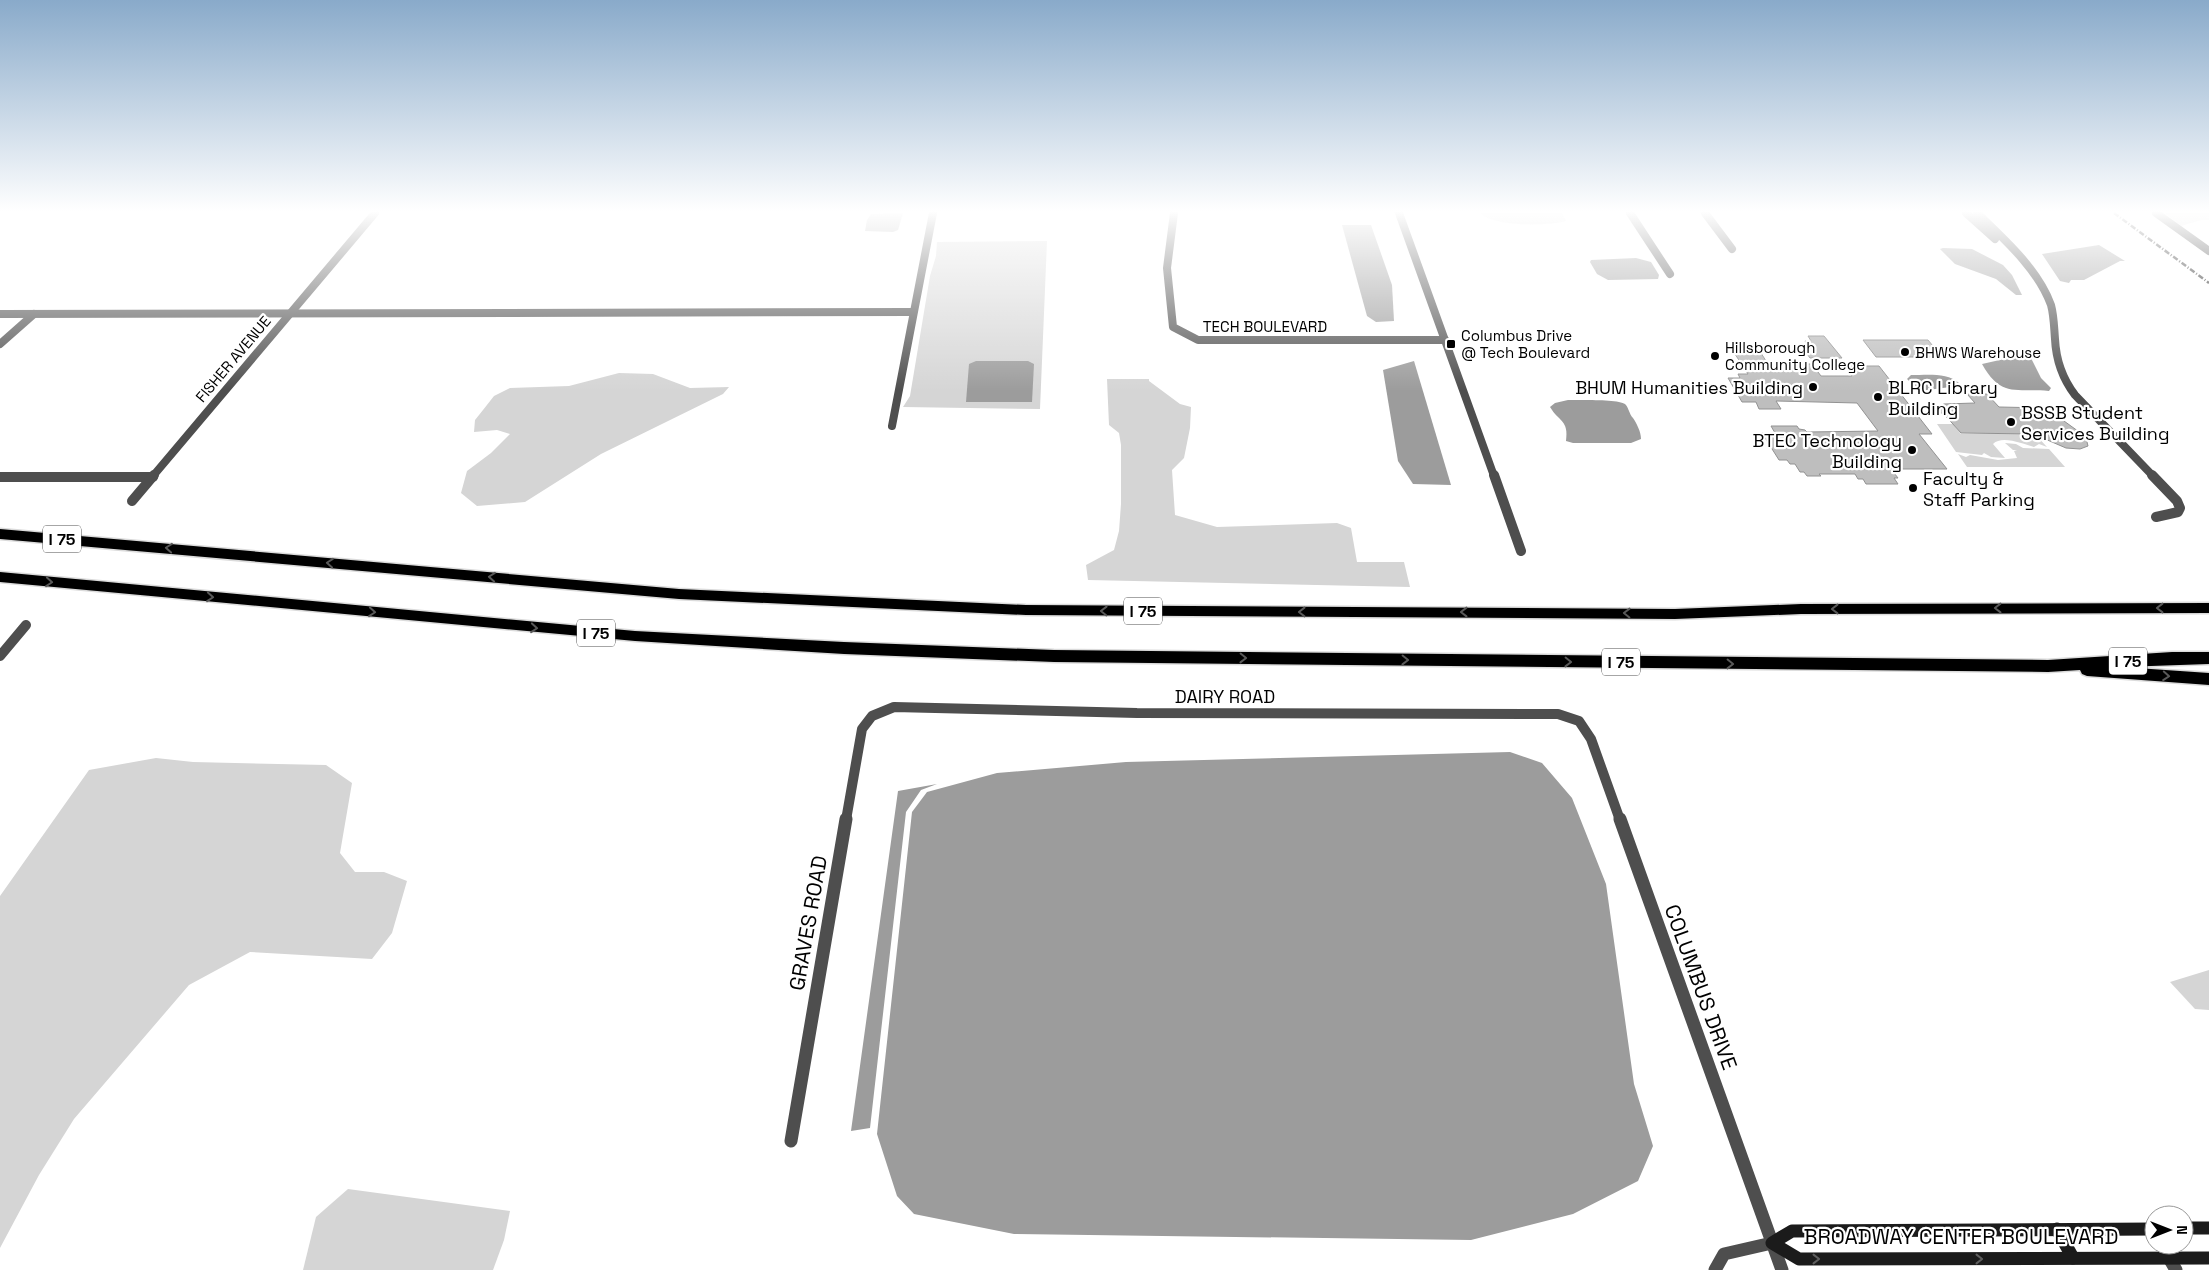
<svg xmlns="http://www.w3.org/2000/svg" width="2209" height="1270" viewBox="0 0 2209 1270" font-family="'Space Grotesk',sans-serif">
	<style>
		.green { fill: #d5d5d5 }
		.water { fill: #9c9c9c }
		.building { fill: #bebebe; stroke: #929292 }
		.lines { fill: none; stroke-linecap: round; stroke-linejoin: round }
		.highway-casing { stroke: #dbdbdb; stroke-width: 3 }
		.street-far2 { stroke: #4e4e4e; stroke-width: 8 }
		.street-far1 { stroke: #4e4e4e; stroke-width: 10 }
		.street { stroke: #4e4e4e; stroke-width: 13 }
		.secondary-far1 { stroke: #1b1b1b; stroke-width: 8 }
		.secondary { stroke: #1b1b1b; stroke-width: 13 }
		.highway { fill: #000; fill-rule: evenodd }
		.rail { stroke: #000; stroke-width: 2.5; stroke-dasharray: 5.5 2 1 2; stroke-linecap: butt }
		.oneway { stroke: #595959 }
		.oneway2 { stroke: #5f5f5f }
		.poi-dot { fill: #000; stroke: #fff; stroke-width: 2 }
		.labels { text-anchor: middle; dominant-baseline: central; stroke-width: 4.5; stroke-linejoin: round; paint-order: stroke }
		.far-street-label { font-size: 15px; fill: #000; stroke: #fff }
		.far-poi-label { font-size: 15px; fill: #000; stroke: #fff; text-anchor: start }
		.shield { fill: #fff; stroke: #4c4c4c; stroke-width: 1 }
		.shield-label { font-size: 16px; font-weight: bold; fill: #000 }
		.poi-label { font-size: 18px; fill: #000; stroke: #fff; text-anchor: start }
		.street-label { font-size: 18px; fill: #000; stroke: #fff }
		.near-street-label { font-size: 21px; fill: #000; stroke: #fff }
	</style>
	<rect width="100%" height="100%" fill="#fff"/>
	<g class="green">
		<path d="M1480 213H1562L1566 221C1548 226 1494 227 1480 213Z"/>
		<polygon points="2165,213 2209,213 2209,220 2201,220 2181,226"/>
		<polygon points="1047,241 1040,409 903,407 910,396 930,276 936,256 937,242"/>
		<polygon points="619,373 653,374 690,388 729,387 723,394 601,454 525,502 477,506 461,493 467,471 491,453 510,434 497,430 474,432 475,420 483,410 494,396 510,388 569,386"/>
		<polygon points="1107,379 1149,379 1149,381 1180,404 1191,407 1190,428 1184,458 1172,470 1175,515 1217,527 1337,523 1351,528 1357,562 1404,562 1410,587 1088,580 1086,565 1114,550 1119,531 1121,504 1121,445 1119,433 1109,425"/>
		<path d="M1937 424H1953L1961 434H2035L2047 447 2039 444 2034 447C2023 444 2002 435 1993 444L2005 458 1991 457 1984 453 1982 455 1956 452Z"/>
		<polygon points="2005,443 2016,444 2023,448 2049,449 2065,467 1967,467 1958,454 1966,457 1970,455 1998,460 2017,458 2014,451 2017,450 2013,450"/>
		<polygon points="156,758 193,762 326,765 352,783 340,853 355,872 384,872 407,881 392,933 372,959 250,952 189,985 74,1119 39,1175 0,1248 0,896 89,770"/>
		<polygon points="2209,970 2209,1010 2195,1009 2170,982"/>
		<polygon points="348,1189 510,1211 504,1240 493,1270 303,1270 316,1217"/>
	</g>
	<g class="water">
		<polygon points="903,213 898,230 893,232 865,231 867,220 871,214"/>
		<polygon points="1342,225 1371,225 1392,285 1394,321 1376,322 1367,316"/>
		<polygon points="2099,245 2125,261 2120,261 2084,280 2071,280 2069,283 2060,281 2042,254"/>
		<polygon points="1943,248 1972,249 2003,265 2012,275 2022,295 2016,295 1996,279 1955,264 1940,249"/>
		<polygon points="1636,258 1651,262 1659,275 1658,279 1608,280 1597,274 1590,262 1591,260"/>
		<path d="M2021 350H2027L2041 378 2051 388 2049 391C2016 388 2001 398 1982 364L2022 355Z"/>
		<polygon points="976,361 1028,361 1034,364 1032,402 966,402 969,364"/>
		<polygon points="1414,361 1451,485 1413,484 1398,461 1383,370"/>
		<path d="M1911 375C1926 375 1947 372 1959 383L1958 386 1920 391 1907 379Z"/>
		<path d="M1568 400C1579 400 1619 399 1625 404 1629 408 1629 414 1633 418 1637 424 1641 432 1641 439L1631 443H1573L1566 441C1569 420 1559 422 1550 407L1555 403Z"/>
		<polygon points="1510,752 1542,763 1572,798 1606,884 1634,1084 1653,1146 1638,1181 1573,1214 1471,1240 1014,1234 914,1214 897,1196 877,1134 912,812 927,792 997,773 1126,762"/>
		<polygon points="937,784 921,790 906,812 870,1128 851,1131 898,791"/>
	</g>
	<g class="building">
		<polygon points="1808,336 1824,336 1842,358 1810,358 1800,344 1807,344 1805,341 1811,341"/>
		<polygon points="1863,340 1928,340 1942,357 1876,357"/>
		<polygon points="1759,350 1768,364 1812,364 1821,376 1852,376 1845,366 1879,366 1932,434 1919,434 1947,469 1891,469 1898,478 1894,478 1898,484 1866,484 1863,479 1858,479 1855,474 1819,474 1821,476 1807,476 1804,472 1800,472 1795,464 1790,464 1787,460 1779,460 1762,433 1775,433 1771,426 1797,426 1799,429 1805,430 1807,432 1878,431 1857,403 1776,401 1781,409 1759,409 1756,402 1742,402 1728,378 1740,378 1738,374 1748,374 1733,351"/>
		<polygon points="1967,394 1987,394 1999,407 2047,408 2058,420 2064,421 2082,434 2086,438 2088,446 2080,449 2066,448 2045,439 2039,439 2035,434 1961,433 1943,413 1924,413 1944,404 1975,403"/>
	</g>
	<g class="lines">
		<defs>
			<g id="highway">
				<polygon points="0,529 679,589 1026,605 1675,609 1801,604 2209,603 2209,613 1801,614 1675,619 1026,615 679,599 0,539"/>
				<polygon points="0,572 635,631 844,642 1054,650 2048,660 2172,652 2209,652 2209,664 2122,667 2209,673 2209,685 2087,676 2082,674 2080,670 2048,672 1054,662 844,654 635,641 0,582"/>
			</g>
		</defs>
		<use href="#highway" class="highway-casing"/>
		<g class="street-far2">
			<polyline points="1174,213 1167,268 1173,327 1198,340 1445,340"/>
			<polyline points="1399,213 1494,476"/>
			<polyline points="1630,213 1670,274"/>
			<polyline points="1705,213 1732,249"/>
			<polyline points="1966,213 1995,239"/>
			<path d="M1977 213C2004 239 2038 269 2051 305 2054 316 2054 327 2055 339 2056 360 2062 378 2075 395L2153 476"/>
			<polyline points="0,314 913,312"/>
			<polyline points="0,344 34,314"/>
			<polyline points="892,426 933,213"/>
			<polyline points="153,476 375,213"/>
		</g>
		<g class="street-far1">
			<polyline points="1494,475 1521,551"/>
			<polyline points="2152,475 2177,501 2180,508 2178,512 2156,517"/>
			<polyline points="0,477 153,477"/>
			<polyline points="132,501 154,475"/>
			<polyline points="0,656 26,625"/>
			<polyline points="846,820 862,729 872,716 894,707 1137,713 1558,714 1579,721 1591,739 1620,820"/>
		</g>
		<g class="street">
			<polyline points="1620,819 1782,1270"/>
			<polyline points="791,1141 846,819"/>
			<polyline points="2169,1258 2176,1270"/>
			<polyline points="1715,1270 1724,1254 1772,1243"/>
		</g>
		<polyline class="secondary-far1" points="2156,213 2209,251"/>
		<g class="secondary">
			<polyline points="2184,1228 2209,1228"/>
			<polyline points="2057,1229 2073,1258"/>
			<polyline points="2154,1229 1792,1231 1772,1243 1799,1259 2209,1258"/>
		</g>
		<use href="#highway" class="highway"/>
		<polyline class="rail" points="2114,213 2209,283"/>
	</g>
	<defs><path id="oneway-chevron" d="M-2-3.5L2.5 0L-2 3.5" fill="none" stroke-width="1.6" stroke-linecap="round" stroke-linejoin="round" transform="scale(1.25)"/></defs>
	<g class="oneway">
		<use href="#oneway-chevron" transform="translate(169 548) rotate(-175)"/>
		<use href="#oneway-chevron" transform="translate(330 563) rotate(-175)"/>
		<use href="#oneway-chevron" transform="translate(492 577) rotate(-175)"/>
		<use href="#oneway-chevron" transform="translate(49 582) rotate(5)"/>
		<use href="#oneway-chevron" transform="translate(210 597) rotate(5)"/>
		<use href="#oneway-chevron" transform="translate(1998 608) rotate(180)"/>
		<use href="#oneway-chevron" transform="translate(2160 608) rotate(-180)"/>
		<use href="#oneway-chevron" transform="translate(1835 609) rotate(180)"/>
		<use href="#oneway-chevron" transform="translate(1104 611) rotate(-179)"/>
		<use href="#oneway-chevron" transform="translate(372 612) rotate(5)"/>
		<use href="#oneway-chevron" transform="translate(1302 612) rotate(180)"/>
		<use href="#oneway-chevron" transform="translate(1464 612) rotate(180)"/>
		<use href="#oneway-chevron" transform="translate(1627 613) rotate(-179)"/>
		<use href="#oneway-chevron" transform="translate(534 628) rotate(5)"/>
		<use href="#oneway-chevron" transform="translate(1243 658) rotate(1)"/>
		<use href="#oneway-chevron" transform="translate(1405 660) rotate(1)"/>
		<use href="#oneway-chevron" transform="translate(1568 662) rotate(1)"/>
		<use href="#oneway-chevron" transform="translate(1730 664) rotate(1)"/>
		<use href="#oneway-chevron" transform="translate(2166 676) rotate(4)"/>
	</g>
	<g class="oneway2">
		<use href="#oneway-chevron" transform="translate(1816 1259)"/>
		<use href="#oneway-chevron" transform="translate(1979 1259)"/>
	</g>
	<linearGradient id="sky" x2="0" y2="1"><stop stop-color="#89aaca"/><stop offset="0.54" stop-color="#fff"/><stop offset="1" stop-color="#fff" stop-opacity="0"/></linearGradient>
	<rect width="2209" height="391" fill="url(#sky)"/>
	<g class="poi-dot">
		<rect x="1446" y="339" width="10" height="10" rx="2.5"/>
		<circle cx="1905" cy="352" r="5"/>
		<circle cx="1715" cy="356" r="5"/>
		<circle cx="1813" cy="387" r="5"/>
		<circle cx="1878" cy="397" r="5"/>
		<circle cx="2011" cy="422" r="5"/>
		<circle cx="1912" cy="450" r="5"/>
		<circle cx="1913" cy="488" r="5"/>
	</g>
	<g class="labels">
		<g class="far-street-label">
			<text x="1265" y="326">TECH BOULEVARD</text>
			<text transform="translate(233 359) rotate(-50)">FISHER AVENUE</text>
		</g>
		<g class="far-poi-label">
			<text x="1461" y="335">Columbus Drive<tspan x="1461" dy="17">@ Tech Boulevard</tspan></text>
			<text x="1725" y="347">Hillsborough<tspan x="1725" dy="17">Community College</tspan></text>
			<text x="1915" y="352">BHWS Warehouse</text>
		</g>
		<g class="shield">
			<rect x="43" y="525.5" width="38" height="27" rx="4"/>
			<rect x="1124" y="597.5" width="38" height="27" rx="4"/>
			<rect x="577" y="619.5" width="38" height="27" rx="4"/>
			<rect x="2109" y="647.5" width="38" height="27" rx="4"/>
			<rect x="1602" y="648.5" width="38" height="27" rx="4"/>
		</g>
		<g class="shield-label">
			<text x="62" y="539">I 75</text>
			<text x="1143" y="611">I 75</text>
			<text x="596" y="633">I 75</text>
			<text x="2128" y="661">I 75</text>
			<text x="1621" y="662">I 75</text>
		</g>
		<g class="poi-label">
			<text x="1803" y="387" text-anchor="end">BHUM Humanities Building</text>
			<text x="1888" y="387">BLRC Library<tspan x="1888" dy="21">Building</tspan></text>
			<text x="2021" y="412">BSSB Student<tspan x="2021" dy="21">Services Building</tspan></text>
			<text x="1902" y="440" text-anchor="end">BTEC Technology<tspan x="1902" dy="21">Building</tspan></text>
			<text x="1923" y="478">Faculty &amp;<tspan x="1923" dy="21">Staff Parking</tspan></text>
		</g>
		<g class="street-label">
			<text x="1225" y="696">DAIRY ROAD</text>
		</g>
		<g class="near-street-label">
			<text transform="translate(808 923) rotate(-80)">GRAVES ROAD</text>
			<text transform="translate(1701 987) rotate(70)">COLUMBUS DRIVE</text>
			<text x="1961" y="1236">BROADWAY CENTER BOULEVARD</text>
		</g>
	</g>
	<g transform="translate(2169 1230) rotate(90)"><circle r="24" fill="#ffffff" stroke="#999999"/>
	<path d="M0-4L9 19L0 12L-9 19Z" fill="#000000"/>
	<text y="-8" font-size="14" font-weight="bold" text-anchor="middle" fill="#000000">N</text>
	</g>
</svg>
